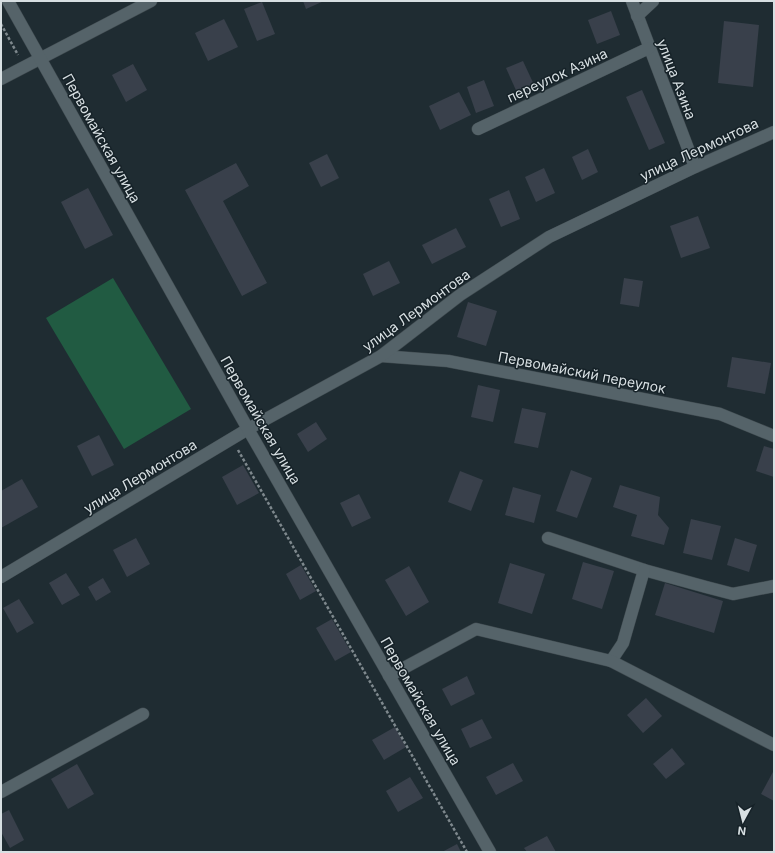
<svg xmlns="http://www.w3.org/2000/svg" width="775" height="853" viewBox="0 0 775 853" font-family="Inter,sans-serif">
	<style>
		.green { fill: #215b42 }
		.building { fill: #39404b }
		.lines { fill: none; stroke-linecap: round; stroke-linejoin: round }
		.minor-casing { stroke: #3e494e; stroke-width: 13 }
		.tertiary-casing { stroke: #3e494e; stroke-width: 13 }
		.path { stroke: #7e888d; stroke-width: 2.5; stroke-dasharray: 3 2; stroke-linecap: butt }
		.minor { stroke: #556369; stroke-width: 12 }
		.tertiary { stroke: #556369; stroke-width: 12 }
		.labels { text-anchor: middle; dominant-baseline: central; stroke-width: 3; stroke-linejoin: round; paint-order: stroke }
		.street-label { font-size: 14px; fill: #d7dfe2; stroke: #162228 }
	</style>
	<rect width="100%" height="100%" fill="#1f2c32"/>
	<polygon class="green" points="113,278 191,409 124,449 46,318"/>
	<g class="building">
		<polygon points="303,1 324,1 306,9"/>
		<polygon points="262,2 275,34 257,41 244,9"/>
		<polygon points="611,11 620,35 597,44 588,20"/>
		<polygon points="224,19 238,47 208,61 195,33"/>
		<polygon points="724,21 759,25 753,87 718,83"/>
		<polygon points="523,61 536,89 519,97 506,68"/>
		<polygon points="133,64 147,90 126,102 112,75"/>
		<polygon points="484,80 494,106 476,113 467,87"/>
		<polygon points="642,90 665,143 649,150 626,97"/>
		<polygon points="459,92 471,115 440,130 429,106"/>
		<polygon points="588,149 598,172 582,180 572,157"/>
		<polygon points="327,154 339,178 321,187 309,163"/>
		<polygon points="236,163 249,186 223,201 267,283 242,296 185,190"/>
		<polygon points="544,168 555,193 536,202 525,177"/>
		<polygon points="88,188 113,235 85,249 61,202"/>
		<polygon points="509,190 520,219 501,227 489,199"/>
		<polygon points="698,216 710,248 681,258 670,226"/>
		<polygon points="456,228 466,247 432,264 422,245"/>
		<polygon points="389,261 400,283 373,296 363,274"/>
		<polygon points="624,278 643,281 639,307 620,304"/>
		<polygon points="468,302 497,311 486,346 457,337"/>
		<polygon points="732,357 771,363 765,394 727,387"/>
		<polygon points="478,385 500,390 493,422 471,417"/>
		<polygon points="522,408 546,413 538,448 514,443"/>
		<polygon points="316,422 327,439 308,452 297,434"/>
		<polygon points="99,435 114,465 92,476 77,446"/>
		<polygon points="764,446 774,449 774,477 756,471"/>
		<polygon points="243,465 259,493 237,505 222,477"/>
		<polygon points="571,470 592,478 577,518 556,511"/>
		<polygon points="460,471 483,480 471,511 448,502"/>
		<polygon points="22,479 38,507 1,528 1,491"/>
		<polygon points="620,485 660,497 658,515 669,528 664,545 631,536 637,515 613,507"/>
		<polygon points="513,487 541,495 534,523 505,515"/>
		<polygon points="359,494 371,518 352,527 340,503"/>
		<polygon points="691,519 721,526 712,560 683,553"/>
		<polygon points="136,538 150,564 127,577 113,550"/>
		<polygon points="735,538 757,545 749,572 727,565"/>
		<polygon points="583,562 614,571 602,609 572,599"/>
		<polygon points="510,563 545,574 532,614 498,603"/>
		<polygon points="301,565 316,591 300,600 286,574"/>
		<polygon points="409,566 429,602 406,616 385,580"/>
		<polygon points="66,573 80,595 62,605 49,583"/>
		<polygon points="103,578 111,592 96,601 88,587"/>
		<polygon points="665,583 723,601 714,633 655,615"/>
		<polygon points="19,599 34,623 17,633 3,608"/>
		<polygon points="332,619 351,652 335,661 316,628"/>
		<polygon points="467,676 475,694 451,706 442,689"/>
		<polygon points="646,698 662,716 643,733 627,715"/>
		<polygon points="482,719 492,738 470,748 461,729"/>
		<polygon points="395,727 406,747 384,760 372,740"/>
		<polygon points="672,748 685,764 666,779 653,764"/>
		<polygon points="513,763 523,781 496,795 486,777"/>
		<polygon points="77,764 94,794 68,809 51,779"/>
		<polygon points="774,770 774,801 761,794"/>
		<polygon points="410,777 423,798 398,812 386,791"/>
		<polygon points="9,810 24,840 10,848 1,832 1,814"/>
		<polygon points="547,836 556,852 527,852 524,848"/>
		<polygon points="457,844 461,852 442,852"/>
	</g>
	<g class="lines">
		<defs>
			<g id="minor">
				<polyline points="632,1 695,167"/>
				<polyline points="637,16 653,1"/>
				<polyline points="1,79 151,1"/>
				<polyline points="478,129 649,48"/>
				<polyline points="381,356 448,361 720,414 774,436"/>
				<polyline points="548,538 644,570 706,587 733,594 774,586"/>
				<polyline points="1,577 248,429 381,356 460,295 549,237 695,167 774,132"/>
				<polyline points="611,661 623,643 644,570"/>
				<polyline points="389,676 476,629 611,661 774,745"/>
				<polyline points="1,792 143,714"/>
			</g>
			<polyline id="tertiary" points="8,1 248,429 490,852"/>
		</defs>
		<use href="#minor" class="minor-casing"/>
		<use href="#tertiary" class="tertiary-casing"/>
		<g class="path">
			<polyline points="1,24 18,55"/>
			<polyline points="238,450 467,852"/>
		</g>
		<use href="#minor" class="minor"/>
		<use href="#tertiary" class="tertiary"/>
	</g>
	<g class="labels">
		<g class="street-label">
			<text transform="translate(557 75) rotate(-25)">переулок Азина</text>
			<text transform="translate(677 79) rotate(69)">улица Азина</text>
			<text transform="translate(102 138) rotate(61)">Первомайская улица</text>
			<text transform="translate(699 149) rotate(-25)">улица Лермонтова</text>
			<text transform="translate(416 310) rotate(-36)">улица Лермонтова</text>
			<text transform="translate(582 372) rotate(11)">Первомайский переулок</text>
			<text transform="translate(261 420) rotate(60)">Первомайская улица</text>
			<text transform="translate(140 476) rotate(-31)">улица Лермонтова</text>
			<text transform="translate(421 701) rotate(60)">Первомайская улица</text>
		</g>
	</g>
	<rect width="775" height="853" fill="none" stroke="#d7dfe2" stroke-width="4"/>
	<g transform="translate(743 821) rotate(187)" stroke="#162228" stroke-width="3" paint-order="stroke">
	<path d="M0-3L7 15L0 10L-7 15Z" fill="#d7dfe2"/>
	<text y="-6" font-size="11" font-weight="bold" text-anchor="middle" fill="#d7dfe2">N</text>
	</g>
</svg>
